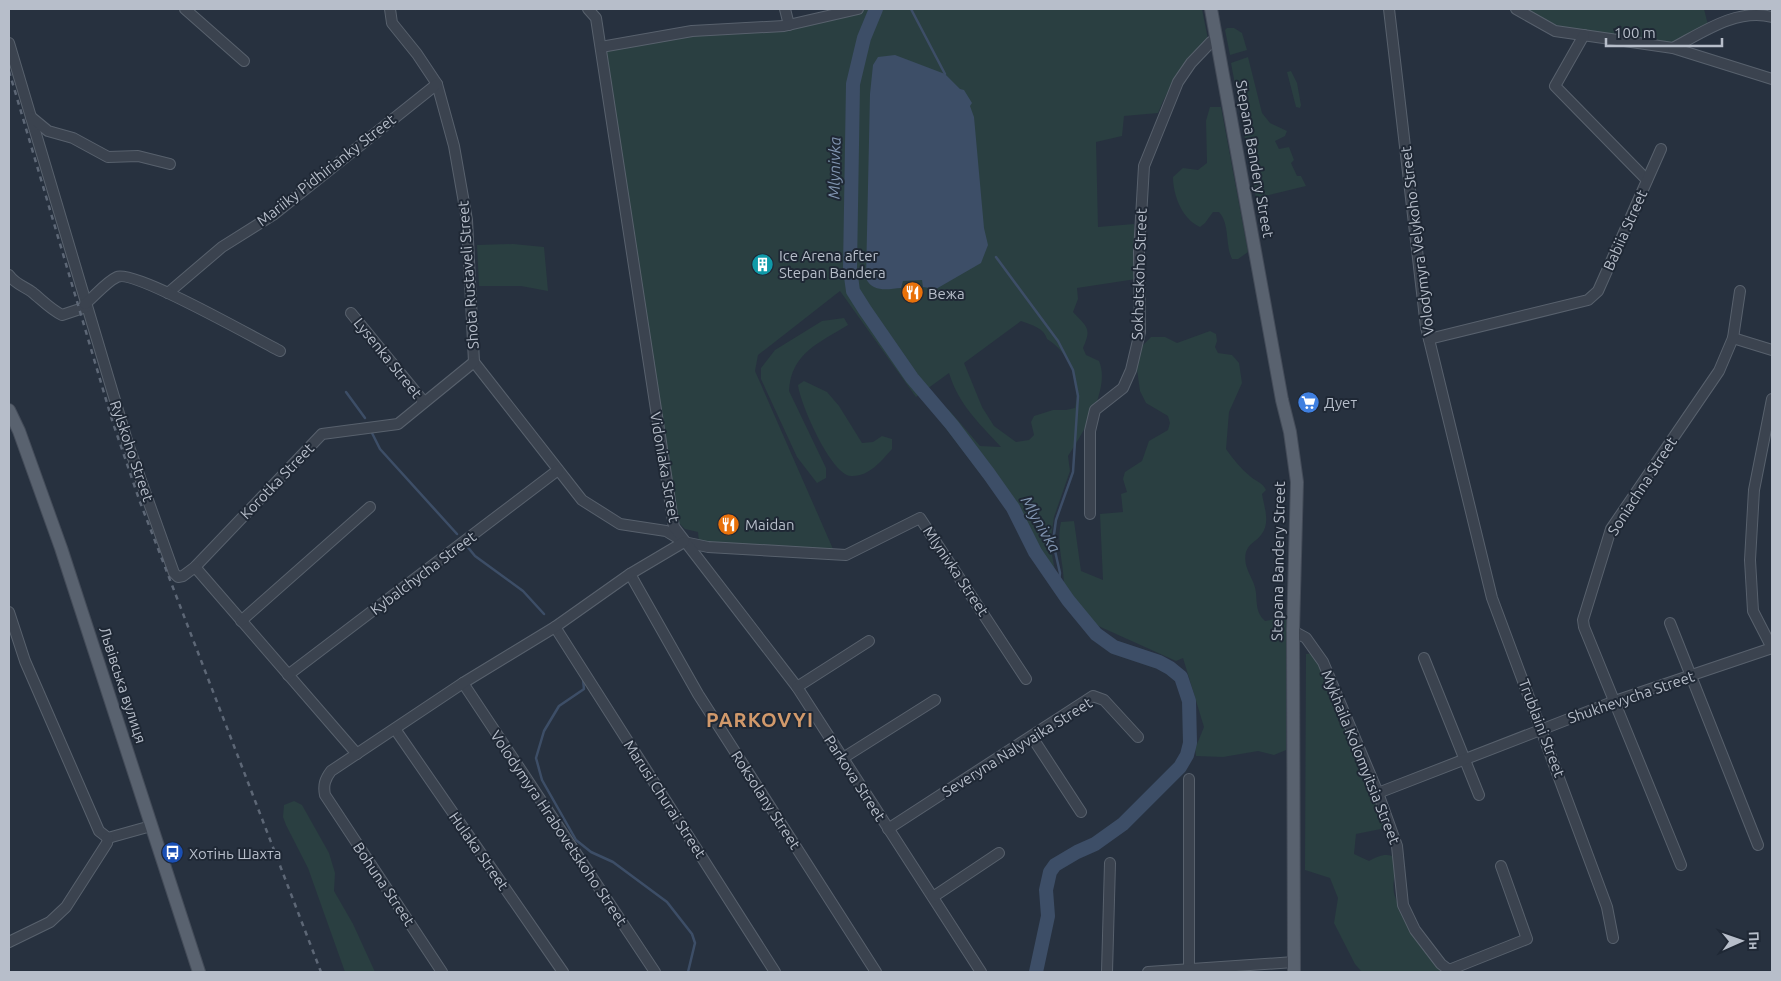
<svg xmlns="http://www.w3.org/2000/svg" width="1781" height="981" viewBox="0 0 1781 981" font-family="Ubuntu,sans-serif">
	<style>
		.green { fill: #2a3f41; fill-rule: evenodd }
		.water { fill: #3d4e67 }
		.lines { fill: none; stroke-linecap: round; stroke-linejoin: round }
		.stream { stroke: #3d4e67; stroke-width: 2.5 }
		.river { stroke: #3d4e67; stroke-width: 14 }
		.minor-casing { stroke: #58616d; stroke-width: 12 }
		.major-casing { stroke: #444c59; stroke-width: 14 }
		.minor { stroke: #3b434f; stroke-width: 10 }
		.major { stroke: #59626f; stroke-width: 12 }
		.rail { stroke: #5d6776; stroke-width: 2.5; stroke-dasharray: 5 5; stroke-linecap: butt }
		.labels { text-anchor: middle; dominant-baseline: central; stroke-width: 4; stroke-linejoin: round; paint-order: stroke }
		.street-label { font-size: 15px; fill: #b7beca; stroke: #1f2835 }
		.poi-label { font-size: 15px; fill: #b7beca; stroke: #1f2835; text-anchor: start }
		.water-label { font-size: 16px; font-style: italic; fill: #8094b0; stroke: #1f2835 }
		.district-label { font-size: 20px; font-weight: bold; letter-spacing: 1px; fill: #d1996b; stroke: #1f2835 }
	</style>
	<rect width="100%" height="100%" fill="#27313f"/>
	<g class="green">
		<path d="M863 9H1202L1208 39C1186 61 1170 83 1158 113L1124 116 1122 136 1096 142 1098 227 1134 224 1136 279 1077 288 1078 299 1073 312C1087 327 1092 328 1083 348L1086 355 1099 361C1111 388 1083 433 1068 456L1070 471 1054 517 1050 544 1056 576 1037 549 1020 512 1008 510 934 413 942 407 949 410 980 446 1001 447C979 423 959 405 949 373L916 397 840 291 758 355 755 371 833 549 699 542 698 532 685 529 679 523 605 50 695 35 860 12ZM1021 321C1032 325 1044 328 1047 339 1070 353 1081 382 1075 408L1066 410H1053L1034 416 1031 422 1034 435 1029 440 1016 442 994 426 982 407 964 363Z"/>
		<polygon points="1517,9 1704,9 1708,25 1673,48 1555,31"/>
		<polygon points="1227,28 1234,28 1242,33 1247,50 1230,55 1225,30"/>
		<polygon points="1248,57 1262,113 1270,123 1287,131 1285,136 1275,141 1279,149 1289,147 1294,160 1291,163 1297,176 1301,176 1306,186 1256,198 1231,63"/>
		<polygon points="1291,71 1297,83 1301,105 1300,108 1296,107 1287,72"/>
		<path d="M1210 107H1221L1248 252 1238 259H1232C1225 244 1230 224 1219 212H1213L1205 223 1200 227C1182 219 1173 195 1173 177L1183 168 1198 170 1207 163 1206 121Z"/>
		<polygon points="513,244 544,247 548,291 521,286 479,286 477,245"/>
		<path d="M844 318 848 325C819 343 791 353 789 391L826 468V478L817 483 797 457 761 379V368L775 350 822 321Z"/>
		<path d="M1210 331 1216 334 1217 341 1215 347 1218 353 1232 355 1239 363 1242 383 1229 412 1226 449C1233 459 1241 469 1251 477 1257 482 1262 482 1266 490L1262 494C1264 507 1271 523 1261 535 1256 542 1249 543 1246 552 1242 569 1255 578 1256 593 1257 604 1256 613 1265 621L1286 617V750L1274 755 1258 751 1223 757 1196 756 1195 749 1204 727 1183 658 1176 661 1094 624 1064 586C1064 564 1056 544 1061 522L1074 521 1081 571 1103 580 1100 514 1123 512 1121 494 1127 492 1123 479 1125 472 1142 461 1149 441 1168 430 1170 423 1168 416 1146 403 1140 391 1136 362 1140 348 1151 337H1165L1177 343Z"/>
		<path d="M804 381 827 392 839 406 862 443 873 442 882 436 892 439V449C881 461 869 477 851 476 831 475 800 403 798 385Z"/>
		<path d="M1316 653 1387 823 1381 829 1356 834 1354 854 1369 861C1380 855 1387 852 1399 859 1396 870 1392 882 1394 893 1399 914 1431 954 1445 972H1362L1355 964 1334 923 1338 898 1330 878 1305 870 1306 654Z"/>
		<polygon points="294,801 302,805 329,853 335,873 334,891 353,924 375,972 345,972 308,868 286,825 283,817 284,805"/>
	</g>
	<path class="water" d="M895 55 945 74 960 89 964 90 972 103 970 106 974 117 984 228 988 245 981 263 936 289 923 287 922 280 903 281 901 288C888 289 874 293 866 279L870 94 873 65 878 57Z"/>
	<g class="lines">
		<g class="stream">
			<polyline points="911,9 945,74"/>
			<polyline points="996,257 1058,341 1073,370 1078,396 1073,472 1056,520 1053,542 1060,573 1058,587"/>
			<polyline points="346,392 365,418"/>
			<polyline points="371,431 380,449 457,534"/>
			<polyline points="466,545 475,556 523,591 544,614"/>
			<polyline points="583,679 584,689 559,706 544,731 536,758 542,780 576,840 591,852 613,862 667,902 692,934 695,943 688,972"/>
		</g>
		<polyline class="river" points="876,9 864,38 853,84 850,269 853,291 865,310 912,378 952,425 989,474 1013,508 1035,552 1068,600 1096,634 1114,647 1159,662 1170,668 1181,677 1189,701 1190,743 1187,755 1180,767 1123,824 1095,844 1077,852 1055,865 1050,872 1046,890 1048,916 1036,972"/>
		<defs>
			<g id="minor">
				<polyline points="185,9 244,61"/>
				<polyline points="390,9 392,23 417,54 437,84 454,146 467,220 474,362 582,500 620,524 666,531 684,542 708,547 846,555 920,518 1026,679"/>
				<polyline points="588,9 596,18 674,527 797,687 981,972"/>
				<polyline points="785,9 789,25"/>
				<polyline points="1389,9 1426,327 1492,598 1607,907 1613,938"/>
				<polyline points="1516,9 1555,31 1673,48 1772,79"/>
				<polyline points="1584,35 1555,86 1647,180"/>
				<polyline points="9,43 128,444 174,573 178,577 183,576 195,567 322,434 398,424 474,362"/>
				<polyline points="601,47 692,31 784,26 858,9"/>
				<path d="M1673 48C1703 32 1737 8 1772 17"/>
				<polyline points="31,117 48,131 73,138 108,157 138,156 170,164"/>
				<path d="M9 275C15 284 24 286 32 292 42 300 50 309 62 315L86 307"/>
				<polyline points="168,293 222,247 273,215 437,84"/>
				<path d="M85 304C95 296 106 282 117 277 134 269 258 340 280 351"/>
				<polyline points="351,313 424,402"/>
				<polyline points="1733,338 1772,350"/>
				<polyline points="1429,339 1588,300 1598,291 1661,149"/>
				<polyline points="1090,514 1090,431 1095,410 1123,388 1131,370 1140,332 1139,252 1144,166 1178,82 1191,63 1211,42 1217,41"/>
				<polyline points="195,567 357,754"/>
				<polyline points="630,574 698,694 876,972"/>
				<polyline points="9,612 25,661 99,831 108,838 151,826"/>
				<polyline points="241,621 370,507"/>
				<polyline points="1670,623 1758,845"/>
				<polyline points="555,627 775,972"/>
				<polyline points="1293,631 1306,638 1323,662 1378,793 1397,846 1403,905 1415,930 1441,964 1449,970 1527,939 1501,866"/>
				<polyline points="1424,658 1479,795"/>
				<polyline points="288,675 558,470"/>
				<polyline points="463,683 655,972"/>
				<polyline points="797,687 869,641"/>
				<polyline points="395,729 563,972"/>
				<polyline points="1032,737 1081,812"/>
				<polyline points="843,758 935,700"/>
				<polyline points="1189,779 1189,969"/>
				<polyline points="1378,793 1615,701 1772,648 1753,611 1750,560 1754,490 1772,399"/>
				<polyline points="888,829 1093,696 1104,700 1138,737"/>
				<polyline points="1681,865 1584,627 1583,620 1611,529 1719,371 1733,338 1740,291"/>
				<polyline points="933,897 999,853"/>
				<polyline points="9,942 50,922 66,907 107,843 108,838"/>
				<path d="M442 972 325 795C323 785 325 779 331 771L463 683 555 627 630 574 684 542"/>
				<polyline points="1107,972 1110,863"/>
				<polyline points="1148,972 1294,962"/>
			</g>
			<g id="major">
				<polyline points="1211,9 1282,400 1290,432 1297,482 1293,631 1294,972"/>
				<polyline points="9,410 19,431 61,548 199,972"/>
			</g>
		</defs>
		<use href="#minor" class="minor-casing"/>
		<use href="#major" class="major-casing"/>
		<use href="#minor" class="minor"/>
		<use href="#major" class="major"/>
		<polyline class="rail" points="9,71 112,420 140,502 321,972"/>
	</g>
	<defs>
		<symbol id="building-disc" viewBox="-11 -11 22 22"><circle r="9.5" fill="#0f9aa8" stroke="#1f2835"/><path d="M-4-6H4V6H1V3H-1V6H-4ZM-2.5-4.3h1.7v1.8h-1.7ZM.8-4.3h1.7v1.8H.8ZM-2.5-1h1.7V.8h-1.7ZM.8-1h1.7V.8H.8Z" fill="#fff"/></symbol>
		<symbol id="restaurant-disc" viewBox="-11 -11 22 22"><circle r="9.5" fill="#e8710a" stroke="#1f2835"/><path d="M-5-6h1v4h1v-4h1v4h1v-4h1v5L-1.5 .5V6h-2V.5L-5-1ZM5-6V6H3V1.5H1.5Q1.5-4 5-6Z" fill="#fff"/></symbol>
		<symbol id="supermarket-disc" viewBox="-11 -11 22 22"><circle r="9.5" fill="#3f7fe0" stroke="#1f2835"/><path d="M-6-5.5h2.5l.6 2H6L4.5 2H-2.5L-4.4-4H-6ZM-1.5 3.2a1.3 1.3 0 1 0 .1 0ZM3 3.2a1.3 1.3 0 1 0 .1 0Z" fill="#fff"/></symbol>
		<symbol id="bus-disc" viewBox="-11 -11 22 22"><circle r="9.5" fill="#1a4fb4" stroke="#1f2835"/><path d="M-5-6H5V4H4V6H2V4H-2V6H-4V4H-5ZM-3.5-4V0h7V-4ZM-3.5 1.2v1.5H-2V1.2ZM2 1.2v1.5H3.5V1.2Z" fill="#fff"/></symbol>
	</defs>
	<g fill-rule="evenodd">
		<use href="#building-disc" x="750" y="252" width="25" height="25"/>
		<use href="#restaurant-disc" x="900" y="280" width="25" height="25"/>
		<use href="#supermarket-disc" x="1296" y="390" width="25" height="25"/>
		<use href="#restaurant-disc" x="716" y="512" width="25" height="25"/>
		<use href="#bus-disc" x="160" y="840" width="25" height="25"/>
	</g>
	<g class="labels">
		<g class="street-label">
			<text transform="translate(1255 159) rotate(80)">Stepana Bandery Street</text>
			<text transform="translate(326 170) rotate(-38)">Mariiky Pidhirianky Street</text>
			<text transform="translate(1625 230) rotate(-66)">Babiia Street</text>
			<text transform="translate(1417 241) rotate(-97)">Volodymyra Velykoho Street</text>
			<text transform="translate(1139 274) rotate(-88)">Sokhatskoho Street</text>
			<text transform="translate(468 275) rotate(-94)">Shota Rustaveli Street</text>
			<text transform="translate(388 358) rotate(51)">Lysenka Street</text>
			<text transform="translate(132 451) rotate(71)">Rylskoho Street</text>
			<text transform="translate(665 467) rotate(80)">Vidoniaka Street</text>
			<text transform="translate(277 481) rotate(-46)">Korotka Street</text>
			<text transform="translate(1642 486) rotate(-57)">Soniachna Street</text>
			<text transform="translate(1278 561) rotate(-89)">Stepana Bandery Street</text>
			<text transform="translate(956 571) rotate(56)">Mlynivka Street</text>
			<text transform="translate(423 573) rotate(-37)">Kybalchycha Street</text>
			<text transform="translate(123 685) rotate(72)">Львівська вулиця</text>
			<text transform="translate(1631 697) rotate(-19)">Shukhevycha Street</text>
			<text transform="translate(1542 728) rotate(69)">Trublaini Street</text>
			<text transform="translate(1017 747) rotate(-32)">Severyna Nalyvaika Street</text>
			<text transform="translate(1361 757) rotate(68)">Mykhaila Kolomyitsia Street</text>
			<text transform="translate(855 778) rotate(57)">Parkova Street</text>
			<text transform="translate(665 799) rotate(57)">Marusi Churai Street</text>
			<text transform="translate(766 800) rotate(57)">Roksolany Street</text>
			<text transform="translate(559 828) rotate(56)">Volodymyra Hrabovetskoho Street</text>
			<text transform="translate(479 851) rotate(55)">Hulaka Street</text>
			<text transform="translate(384 884) rotate(56)">Bohuna Street</text>
		</g>
		<g class="poi-label">
			<text x="779" y="255">Ice Arena after<tspan x="779" dy="17">Stepan Bandera</tspan></text>
			<text x="928" y="293">Вежа</text>
			<text x="1324" y="402">Дует</text>
			<text x="745" y="524">Maidan</text>
			<text x="189" y="853">Хотінь Шахта</text>
		</g>
		<g class="water-label">
			<text transform="translate(834 168) rotate(-89)">Mlynivka</text>
			<text transform="translate(1041 524) rotate(60)">Mlynivka</text>
		</g>
		<g class="district-label">
			<text x="760" y="719">PARKOVYI</text>
		</g>
	</g>
	<rect width="1781" height="981" fill="none" stroke="#b7beca" stroke-width="20"/>
	<g transform="translate(1741 941) rotate(88)" stroke="#1f2835" stroke-width="4" paint-order="stroke">
	<path d="M0-4L9 19L0 12L-9 19Z" fill="#b7beca"/>
	<text y="-8" font-size="14" font-weight="bold" text-anchor="middle" fill="#b7beca">Пн</text>
	</g>
	<path d="M1606 38v8h116v-8" fill="none" stroke="#b7beca" stroke-width="2.5"/>
	<text x="1614" y="38" font-size="15" fill="#b7beca" stroke="#1f2835" stroke-width="4" paint-order="stroke">100 m</text>
</svg>
